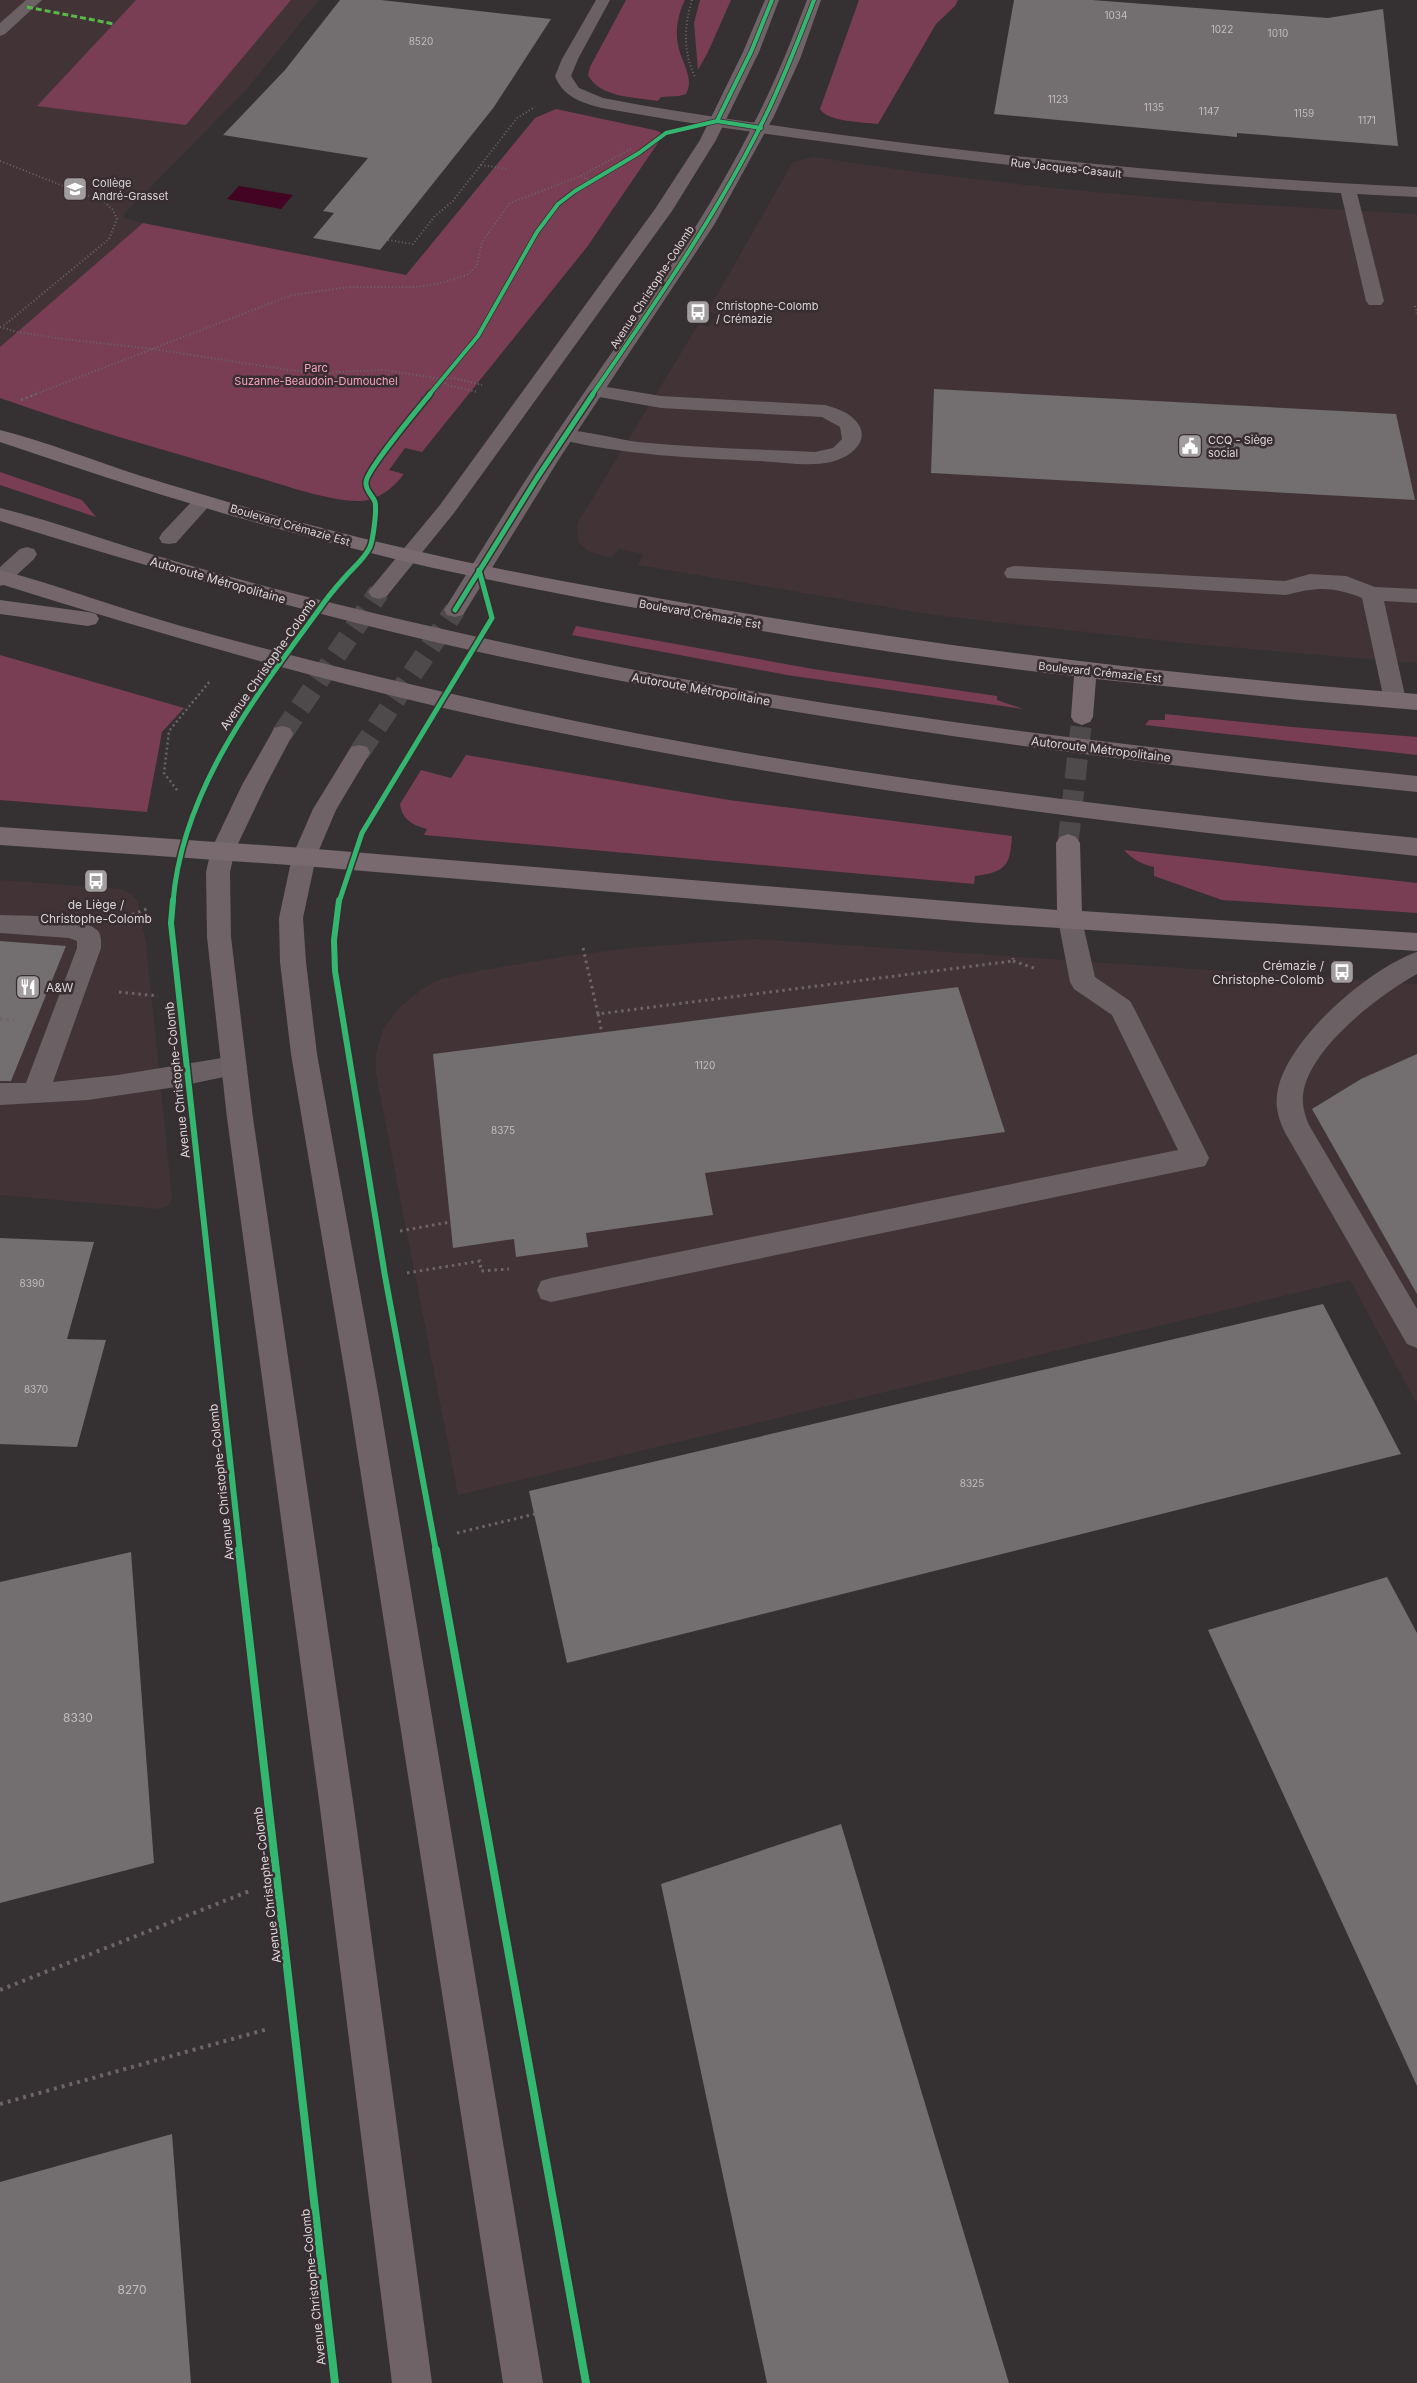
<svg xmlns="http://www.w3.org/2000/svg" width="1417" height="2383" viewBox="0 0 1417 2383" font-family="Inter,sans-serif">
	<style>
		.built { fill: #423337 }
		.green { fill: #793e54 }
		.water { fill: #420422 }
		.building { fill: #736e6f }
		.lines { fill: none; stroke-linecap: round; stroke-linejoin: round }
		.secondary-tunnel { stroke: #4e494a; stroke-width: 21; stroke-dasharray: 21 11; stroke-linecap: butt }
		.primary-tunnel { stroke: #4e494a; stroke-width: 21; stroke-dasharray: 21 11; stroke-linecap: butt }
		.path-far3 { stroke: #6d6567; stroke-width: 2; stroke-dasharray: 1 2.5; stroke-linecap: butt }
		.path-far2 { stroke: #6d6567; stroke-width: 2.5; stroke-dasharray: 2 3; stroke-linecap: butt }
		.path-far1 { stroke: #6d6567; stroke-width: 3; stroke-dasharray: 2.5 4; stroke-linecap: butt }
		.path { stroke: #6d6567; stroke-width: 4; stroke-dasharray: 3 5; stroke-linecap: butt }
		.lane { fill: #6b6063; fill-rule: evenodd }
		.street { fill: #6b6063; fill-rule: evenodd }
		.secondary { fill: #706367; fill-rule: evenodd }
		.primary { fill: #786a6e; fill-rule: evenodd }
		.highway { fill: #75666b; fill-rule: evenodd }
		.quiet { stroke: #58b947; stroke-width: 3; stroke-dasharray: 6 3; stroke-linecap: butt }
		.cycleway-far3-casing { stroke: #382d30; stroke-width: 5.5 }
		.cycleway-far2-casing { stroke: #382d30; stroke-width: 8 }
		.cycleway-far1-casing { stroke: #382d30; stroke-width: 9 }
		.cycleway-casing { stroke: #382d30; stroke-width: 11 }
		.cycleway-far3 { stroke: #33b770; stroke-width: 4 }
		.cycleway-far2 { stroke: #33b770; stroke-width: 5 }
		.cycleway-far1 { stroke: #33b770; stroke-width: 6 }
		.cycleway { stroke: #33b770; stroke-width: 8 }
		.labels { text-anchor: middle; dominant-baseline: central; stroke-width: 5; stroke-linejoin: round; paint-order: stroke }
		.number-label { font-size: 10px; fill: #c2bdbe }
		.far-street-label { font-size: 11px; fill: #ddd7d9; stroke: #382d30 }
		.far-poi-label { font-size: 11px; fill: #ddd7d9; stroke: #382d30; text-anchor: start }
		.far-park-label { font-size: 11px; fill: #fba4c2; stroke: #382d30 }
		.street-label { font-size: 12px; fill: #ddd7d9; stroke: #382d30 }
		.poi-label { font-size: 12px; fill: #ddd7d9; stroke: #382d30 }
		.near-number-label { font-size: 12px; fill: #c2bdbe }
	</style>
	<rect width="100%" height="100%" fill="#353031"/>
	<g class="built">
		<polygon points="0,0 319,0 246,90 125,213 124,218 143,223 0,347"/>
		<polygon points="814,157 924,173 1052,188 1209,202 1417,214 1417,663 1202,645 934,615 638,565 643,554 619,549 611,558 588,551 578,542 577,524 698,325 709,326 717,314 708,311 793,162"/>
		<polygon points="0,880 122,889 132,895 138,902 146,944 172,1198 168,1206 161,1209 0,1195"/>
		<polygon points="756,939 1417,984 1417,1404 1350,1280 458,1495 376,1074 376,1054 383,1029 400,1007 422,989 441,979 467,973 566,956 640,947"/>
	</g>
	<g class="green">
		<polygon points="136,0 291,0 186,125 37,106"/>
		<path d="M626 0H685C678 14 675 30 678 45 681 62 695 78 686 94L679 96 661 97 658 101C635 97 600 98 588 75L590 67Z"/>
		<polygon points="700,0 731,0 708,52 698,70 694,23"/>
		<path d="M859 0H958L955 6 936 24 878 124C863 122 827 122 820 109Z"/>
		<path d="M556 109 654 130 660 132 662 137 587 247 422 452 405 448 389 470 404 474C393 488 379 500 360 501 329 502 278 483 246 474 164 450 81 427 0 398V347L143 223 406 275 535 118Z"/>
		<polygon points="0,472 82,500 96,517 0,485"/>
		<polygon points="576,626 813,669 997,696 997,700 1023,709 787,675 572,635"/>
		<polygon points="0,655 184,708 162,732 147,812 0,800"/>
		<polygon points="1165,714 1292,727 1417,737 1417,755 1145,725 1149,720 1165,720"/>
		<path d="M466 755 729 800 1012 836C1010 866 1006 872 975 876L974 884 424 835 427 829C413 825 402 820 400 804L421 770 451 778Z"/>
		<path d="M1124 850 1417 883V913L1222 900 1154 876V867C1143 865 1132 859 1124 850Z"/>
	</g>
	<polygon class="water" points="239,186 293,195 281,209 227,199"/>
	<g class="building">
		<polygon points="340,0 381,0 551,19 494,107 380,250 313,238 334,213 323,211 368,158 223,135 285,70"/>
		<polygon points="1014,0 1092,0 1328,18 1383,9 1398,146 1237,133 1237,137 994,114"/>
		<polygon points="934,389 1396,414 1415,500 931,473"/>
		<polygon points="0,941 66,946 11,1081 0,1081"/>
		<polygon points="958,987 1005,1132 705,1173 713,1215 586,1233 588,1247 516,1257 514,1239 453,1248 433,1054"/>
		<polygon points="1417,1054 1417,1294 1312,1109 1361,1079"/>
		<polygon points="0,1238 94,1242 67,1339 106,1340 77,1447 0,1444"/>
		<polygon points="1323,1304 1401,1454 567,1663 529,1491"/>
		<polygon points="131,1552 154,1863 0,1903 0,1582"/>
		<polygon points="1387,1577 1417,1633 1417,2086 1208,1630"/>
		<polygon points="841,1824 1009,2383 767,2383 661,1884"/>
		<polygon points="172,2134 191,2383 0,2383 0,2182"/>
	</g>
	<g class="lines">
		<g class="secondary-tunnel">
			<polyline points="282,734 379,592"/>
			<polyline points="359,753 455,610"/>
		</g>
		<polyline class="primary-tunnel" points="1068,843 1082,717"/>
		<g class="path-far3">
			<path d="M692 0C684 26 683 52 695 77"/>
			<polyline points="0,161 104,202 113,210 117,219 109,239 2,327"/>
			<polyline points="481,165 507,169"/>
			<polyline points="581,176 591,181"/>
			<polyline points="388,240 413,244 434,217 453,201 517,118 535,107"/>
			<polyline points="1415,306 1417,315"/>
			<polyline points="0,327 17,332 63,339 146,348 289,370 316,373 382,370 443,379 454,378 482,385"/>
			<polyline points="443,380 447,385 477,392"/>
			<polyline points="33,395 292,295 349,287 415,287 437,284 467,275 477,265 482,242 510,203 581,176 632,148"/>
		</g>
		<g class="path-far2">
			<polyline points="21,400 36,394"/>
			<polyline points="177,790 164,773 169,731 210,681"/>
		</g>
		<g class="path-far1">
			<polyline points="126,917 149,908"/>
			<polyline points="583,948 598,1014 1013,961 1013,958"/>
			<polyline points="1013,961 1034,968"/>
			<polyline points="119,992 158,996"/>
			<polyline points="598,1014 602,1033"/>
			<polyline points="0,1019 14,1020"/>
			<polyline points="400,1231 450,1222"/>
			<polyline points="407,1273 480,1261 481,1271 509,1269"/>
			<polyline points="457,1533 535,1514"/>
		</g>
		<g class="path">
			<polyline points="0,1990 252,1890"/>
			<polyline points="0,2104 268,2029"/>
		</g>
		<g class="lane">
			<polygon points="26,0 42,0 5,34 0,36 0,23"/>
			<polygon points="1348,184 1354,185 1356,189 1384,301 1381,305 1369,305 1366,301 1340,189 1342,185"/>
			<path d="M595 385 661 396 825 405C836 408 848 412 855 420 862 427 864 436 859 444 853 454 842 459 831 462 808 467 782 462 759 461 691 458 624 455 558 439L555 435 558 431C572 427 620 440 638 442 697 448 756 449 815 452L833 448 842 439 840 427 822 417 661 408 588 395 586 391 588 387Z"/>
			<polygon points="203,495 210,497 213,501 210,505 176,543 169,544 162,543 159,538 162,533 196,497"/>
			<polygon points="27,547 34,549 37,554 34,559 7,584 0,586 0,567 20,549"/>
			<path d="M1014 566 1285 581 1310 574 1346 576 1375 587 1417 589V603L1384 601 1406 700 1403 705 1395 708 1387 705 1384 700 1362 598C1333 586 1316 587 1286 595L1007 578 1004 573 1007 568Z"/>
			<polygon points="1070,911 1079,913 1082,920 1095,977 1130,1001 1134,1008 1209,1158 1205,1166 551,1302 541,1299 537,1290 541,1281 551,1278 1178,1150 1112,1015 1074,989 1070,982 1058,920 1061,913"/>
			<path d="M0 915C23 916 80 914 97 930 102 935 101 941 101 948L53 1082 118 1075 234 1056 243 1059 247 1066 243 1073 176 1087 88 1100 0 1105V1083H26L77 948V941L69 938 0 933Z"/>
			<path d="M1417 952V974C1379 995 1308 1049 1303 1095 1302 1105 1305 1116 1309 1125L1417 1309V1348L1407 1344 1287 1136C1280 1124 1275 1109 1277 1095 1283 1042 1369 968 1417 952Z"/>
		</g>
		<path class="street" d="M596 0H610L578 59 571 76 579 88 603 98C680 113 758 123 835 134 1029 160 1222 178 1417 187V197C1222 188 1028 170 834 143 757 133 679 122 602 108 582 103 563 97 555 76L562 59Z"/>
		<g class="secondary">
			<polygon points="765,0 779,0 759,52 716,140 672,211 454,513 386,597 379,599 372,597 368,592 372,587 440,505 655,209 700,140 743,52"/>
			<path d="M807 0H821L800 59 774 116 714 225 561 456 463 615 455 617 447 615 444 610C481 551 517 492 556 434 626 330 703 228 758 115 777 78 792 39 807 0Z"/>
			<polygon points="282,726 290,728 293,734 266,785 235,850 230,872 231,937 253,1118 354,1808 432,2383 392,2383 320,1808 227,1118 207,937 206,872 211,850 242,785 271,734 274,728"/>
			<polygon points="359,745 367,747 370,753 336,810 316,857 303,918 306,962 317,1054 378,1392 543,2383 503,2383 348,1392 291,1054 280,962 279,918 292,857 313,809 351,747"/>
		</g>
		<g class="primary">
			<path d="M0 430C47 442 92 460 138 475 226 502 315 528 404 548 484 567 566 582 646 596 902 643 1158 674 1417 694V710L1299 700 1096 679 1093 717 1090 722 1082 725 1074 722 1071 717 1074 676C931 660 789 637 647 610 549 592 451 574 355 549 235 519 117 482 0 442Z"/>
			<polygon points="0,827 304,848 1057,910 1056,843 1060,837 1068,834 1076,837 1080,843 1082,911 1417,933 1417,951 980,923 304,866 0,845"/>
		</g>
		<g class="highway">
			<path d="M0 508C61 523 120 546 181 563 292 595 406 621 519 646 814 711 1116 745 1417 776V792C1118 762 821 723 526 662 348 625 173 575 0 521Z"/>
			<path d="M0 570C61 586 120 609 181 626 292 657 406 684 519 709 814 774 1116 808 1417 838V856C1118 825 820 787 526 726 348 689 173 638 0 584Z"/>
			<polygon points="0,600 88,612 96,614 99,619 96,624 88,626 0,614"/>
		</g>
		<polyline class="quiet" points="27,7 114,24"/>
		<defs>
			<g id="cycleway-far3">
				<polyline points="717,121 751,52 772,0"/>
				<polyline points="429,395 478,336 537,232 558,204 575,191 639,153 666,133 717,121 761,128"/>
				<path d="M592 395C654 305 718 214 766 115 784 78 799 39 814 0"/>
			</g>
			<g id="cycleway-far2">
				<polyline points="455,610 537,478 593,394"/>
				<path d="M173 902C182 791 254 698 318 611 326 599 336 587 346 576 354 567 365 558 370 547 373 540 377 510 375 502 373 495 365 491 366 482 367 469 419 408 430 394"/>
				<polyline points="339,902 362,833 492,618 479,570"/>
			</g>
			<g id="cycleway-far1">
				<polyline points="173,900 171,923 240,1551"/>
				<polyline points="339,900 334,940 335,971 385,1276 436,1551"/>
			</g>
			<g id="cycleway">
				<polyline points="239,1550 335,2383"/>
				<polyline points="436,1550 586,2383"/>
			</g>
		</defs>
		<use href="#cycleway-far3" class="cycleway-far3-casing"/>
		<use href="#cycleway-far2" class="cycleway-far2-casing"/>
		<use href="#cycleway-far1" class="cycleway-far1-casing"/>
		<use href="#cycleway" class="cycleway-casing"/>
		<use href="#cycleway-far3" class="cycleway-far3"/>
		<use href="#cycleway-far2" class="cycleway-far2"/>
		<use href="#cycleway-far1" class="cycleway-far1"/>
		<use href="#cycleway" class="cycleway"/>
	</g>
	<defs>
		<symbol id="university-square" viewBox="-11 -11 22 22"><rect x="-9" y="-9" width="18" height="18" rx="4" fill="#a29d9e" stroke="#382d30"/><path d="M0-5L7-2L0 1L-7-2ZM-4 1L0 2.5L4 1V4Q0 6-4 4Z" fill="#fff"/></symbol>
		<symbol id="bus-square" viewBox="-11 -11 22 22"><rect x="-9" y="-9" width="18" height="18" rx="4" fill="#a29d9e" stroke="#382d30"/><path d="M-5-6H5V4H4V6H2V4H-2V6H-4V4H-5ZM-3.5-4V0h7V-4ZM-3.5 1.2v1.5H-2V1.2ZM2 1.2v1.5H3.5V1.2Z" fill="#fff"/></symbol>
		<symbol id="civic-square" viewBox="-11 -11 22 22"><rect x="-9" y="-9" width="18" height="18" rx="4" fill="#a29d9e" stroke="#382d30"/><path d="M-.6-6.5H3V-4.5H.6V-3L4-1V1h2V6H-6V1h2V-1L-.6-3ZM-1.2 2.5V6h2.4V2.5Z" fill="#fff"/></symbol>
		<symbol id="restaurant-square" viewBox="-11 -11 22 22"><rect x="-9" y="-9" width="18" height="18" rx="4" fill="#a29d9e" stroke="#382d30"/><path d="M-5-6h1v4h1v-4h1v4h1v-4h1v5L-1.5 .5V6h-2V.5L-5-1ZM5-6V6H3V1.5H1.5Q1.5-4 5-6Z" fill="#fff"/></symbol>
	</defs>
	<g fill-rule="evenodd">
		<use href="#university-square" x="61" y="175" width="28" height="28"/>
		<use href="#bus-square" x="684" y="298" width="28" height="28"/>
		<use href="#civic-square" x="1176" y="432" width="28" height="28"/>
		<use href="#bus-square" x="82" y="867" width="28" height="28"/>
		<use href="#bus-square" x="1328" y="958" width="28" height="28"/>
		<use href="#restaurant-square" x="14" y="973" width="28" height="28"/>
	</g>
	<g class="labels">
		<g class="number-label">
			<text x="1116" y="15">1034</text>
			<text x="1222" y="29">1022</text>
			<text x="1278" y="33">1010</text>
			<text x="421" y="41">8520</text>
			<text x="1058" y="99">1123</text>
			<text x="1154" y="107">1135</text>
			<text x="1209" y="111">1147</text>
			<text x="1304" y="113">1159</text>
			<text x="1367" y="120">1171</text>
			<text x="705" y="1065">1120</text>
			<text x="503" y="1130">8375</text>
			<text x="32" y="1283">8390</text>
			<text x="36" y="1389">8370</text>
			<text x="972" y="1483">8325</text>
		</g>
		<g class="far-street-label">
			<text transform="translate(1066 168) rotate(6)">Rue Jacques-Casault</text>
			<text transform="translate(652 287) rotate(-57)">Avenue Christophe-Colomb</text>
			<text transform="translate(290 525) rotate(16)">Boulevard Crémazie Est</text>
			<text transform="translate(700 614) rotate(10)">Boulevard Crémazie Est</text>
			<text transform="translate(1100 672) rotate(6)">Boulevard Crémazie Est</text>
		</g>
		<g class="far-poi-label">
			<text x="92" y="183">Collège<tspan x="92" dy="13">André-Grasset</tspan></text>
			<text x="716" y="306">Christophe-Colomb<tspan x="716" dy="13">/ Crémazie</tspan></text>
			<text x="1208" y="440">CCQ - Siège<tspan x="1208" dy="13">social</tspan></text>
		</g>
		<g class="far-park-label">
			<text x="316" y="368">Parc<tspan x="316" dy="13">Suzanne-Beaudoin-Dumouchel</tspan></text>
		</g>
		<g class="street-label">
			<text transform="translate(218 580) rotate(16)">Autoroute Métropolitaine</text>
			<text transform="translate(268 664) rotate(-55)">Avenue Christophe-Colomb</text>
			<text transform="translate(701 689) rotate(10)">Autoroute Métropolitaine</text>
			<text transform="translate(1101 749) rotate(7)">Autoroute Métropolitaine</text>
			<text transform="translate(177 1080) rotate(-96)">Avenue Christophe-Colomb</text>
			<text transform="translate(221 1482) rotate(-96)">Avenue Christophe-Colomb</text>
			<text transform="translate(267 1885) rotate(-97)">Avenue Christophe-Colomb</text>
			<text transform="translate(313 2287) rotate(-96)">Avenue Christophe-Colomb</text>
		</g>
		<g class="poi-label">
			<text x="96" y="904">de Liège /<tspan x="96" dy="14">Christophe-Colomb</tspan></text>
			<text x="1324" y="965" text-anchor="end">Crémazie /<tspan x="1324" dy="14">Christophe-Colomb</tspan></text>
			<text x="46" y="987" text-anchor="start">A&amp;W</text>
		</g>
		<g class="near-number-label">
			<text x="78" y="1717">8330</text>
			<text x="132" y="2289">8270</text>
		</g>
	</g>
</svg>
